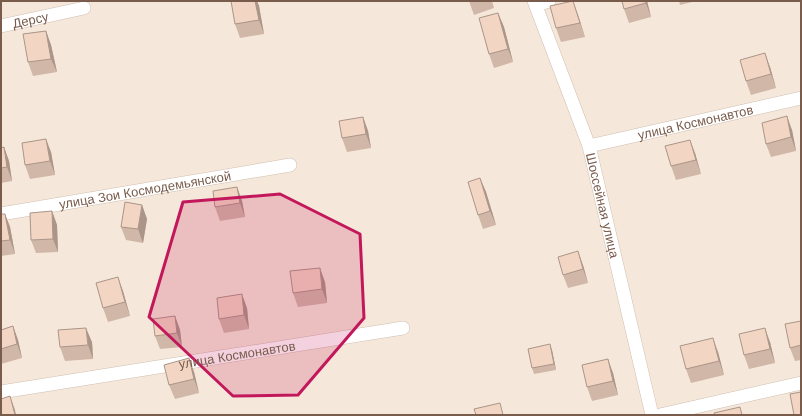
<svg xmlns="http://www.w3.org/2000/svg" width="802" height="416" viewBox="0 0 802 416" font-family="Arial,sans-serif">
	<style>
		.residential { fill: #f5e8da }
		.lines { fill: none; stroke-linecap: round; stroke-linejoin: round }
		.street-casing { stroke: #d1beb0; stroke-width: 14 }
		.street { stroke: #fff; stroke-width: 13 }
		.wall { fill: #d1b7a8 }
		.shaded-wall { fill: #aa9588 }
		.building { fill: #f3d5c3; stroke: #aa9588 }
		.marked { fill: #c2185b; fill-opacity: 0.2; stroke: #c2185b; stroke-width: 3; stroke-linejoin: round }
		.labels { text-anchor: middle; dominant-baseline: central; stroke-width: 3; stroke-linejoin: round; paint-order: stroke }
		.street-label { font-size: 13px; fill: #7a5c4d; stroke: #fffaf3 }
	</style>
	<rect width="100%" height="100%" fill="#fdf6ec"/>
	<rect class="residential" x="1" y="1" width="800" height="414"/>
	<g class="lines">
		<defs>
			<g id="street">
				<path id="s1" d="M534 1 589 146 652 415"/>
				<polyline points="536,5 549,1"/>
				<path id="s2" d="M1 26 84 8"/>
				<path id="s3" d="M589 146 801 98"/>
				<path id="s4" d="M1 214 290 165"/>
				<path id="s5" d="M1 392 403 328"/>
				<polyline points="660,415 801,383"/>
			</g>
		</defs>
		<use href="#street" class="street-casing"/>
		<use href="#street" class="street"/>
	</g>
	<g class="wall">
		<polygon points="231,1 257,1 259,6 264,34 240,38 235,24"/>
		<polygon points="469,1 492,1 494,8 474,15"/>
		<polygon points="622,1 647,1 651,17 629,23 624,9"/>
		<polygon points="679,1 696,1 680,5"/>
		<polygon points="498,13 504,27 513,62 494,68 489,54"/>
		<polygon points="578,15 585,37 561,42 556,28"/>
		<polygon points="46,31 51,45 57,72 33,76 28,62"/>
		<polygon points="770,67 776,88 751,95 746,81"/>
		<polygon points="363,117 368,131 371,148 347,152 342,138"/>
		<polygon points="792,130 796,151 771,157 766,144"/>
		<polygon points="4,147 9,161 12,181 1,183 1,148"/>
		<polygon points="51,152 55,175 30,179 25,165"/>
		<polygon points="695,153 701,174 676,180 671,166"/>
		<polygon points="480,178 486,192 496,225 483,229 478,215"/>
		<polygon points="237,187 242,201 245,217 220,221 215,207"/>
		<polygon points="142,205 147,219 143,243 126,240 121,227"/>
		<polygon points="52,211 57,225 58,252 36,253 31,240"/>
		<polygon points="1,214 5,214 10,227 15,254 1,256"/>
		<polygon points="583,265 588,283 568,288 563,275"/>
		<polygon points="325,282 327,303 298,307 293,293"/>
		<polygon points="123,291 130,316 108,322 103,308"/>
		<polygon points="247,308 249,329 224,333 219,319"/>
		<polygon points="175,316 180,330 182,347 160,349 155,336"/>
		<polygon points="801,321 801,360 795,361 790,348"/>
		<polygon points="13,326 18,340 22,358 1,364 1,330"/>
		<polygon points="92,342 93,359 65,361 60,347"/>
		<polygon points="770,342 775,363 749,369 744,355"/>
		<polygon points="552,350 556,370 534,374 532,368"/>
		<polygon points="718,352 724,375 691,383 686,369"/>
		<polygon points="189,358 194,372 199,393 175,399 169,385"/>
		<polygon points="613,373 618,395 592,401 587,387"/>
	</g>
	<g class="shaded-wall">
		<polygon points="255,1 257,1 259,6 264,34 259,20"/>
		<polygon points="573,1 578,15 585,37 580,23"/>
		<polygon points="645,1 647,1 651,17"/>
		<polygon points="498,13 504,27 513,62 508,49"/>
		<polygon points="46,31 51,45 57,72 51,59"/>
		<polygon points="765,53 770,67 776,88 771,74"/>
		<polygon points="787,116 792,130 796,151 791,137"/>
		<polygon points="363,117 368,131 371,148 366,134"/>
		<polygon points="46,139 51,152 55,175 50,161"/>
		<polygon points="690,140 695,153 701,174 696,160"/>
		<polygon points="4,147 9,161 12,181 7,167"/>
		<polygon points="480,178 486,192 496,225 490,211"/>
		<polygon points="237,187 242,201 245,217 240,203"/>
		<polygon points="142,205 147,219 143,243 138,229"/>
		<polygon points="52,211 57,225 58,252 53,239"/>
		<polygon points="5,214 10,227 15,254 10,240"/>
		<polygon points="578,251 583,265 588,283 583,269"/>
		<polygon points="320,268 325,282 327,303 322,289"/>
		<polygon points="118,277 123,291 130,316 125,302"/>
		<polygon points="242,294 247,308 249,329 244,315"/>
		<polygon points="175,316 180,330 182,347 177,333"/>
		<polygon points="13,326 18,340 22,358 17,344"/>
		<polygon points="86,328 92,342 93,359 88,345"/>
		<polygon points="765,328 770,342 775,363 770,349"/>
		<polygon points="713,338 718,352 724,375 719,361"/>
		<polygon points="550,344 552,350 556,370 554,364"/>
		<polygon points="189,358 194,372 199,393 194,379"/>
		<polygon points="608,359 613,373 618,395 613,381"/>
		<polygon points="10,396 15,410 16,415 15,415"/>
	</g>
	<g class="building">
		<polygon points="231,1 255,1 259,20 235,24"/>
		<polygon points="573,1 580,23 556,28 550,6"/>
		<polygon points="622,1 645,1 646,3 624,9"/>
		<polygon points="498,13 508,49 489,54 479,18"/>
		<polygon points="46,31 51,59 28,62 23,34"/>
		<polygon points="765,53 771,74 746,81 740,60"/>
		<polygon points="787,116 791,137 766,144 762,123"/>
		<polygon points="363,117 366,134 342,138 339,121"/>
		<polygon points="46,139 50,161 25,165 22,143"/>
		<polygon points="690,140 696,160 671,166 665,146"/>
		<polygon points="4,147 7,167 1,168 1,148"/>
		<polygon points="480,178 490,211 478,215 468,182"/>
		<polygon points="237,187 240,203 215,207 213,191"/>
		<polygon points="125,202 142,205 138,229 121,227"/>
		<polygon points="52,211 53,239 31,240 30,213"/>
		<polygon points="1,214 5,214 10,240 1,241"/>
		<polygon points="578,251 583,269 563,275 558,257"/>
		<polygon points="320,268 322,289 293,293 290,271"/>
		<polygon points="118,277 125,302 103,308 96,283"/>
		<polygon points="242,294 244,315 219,319 217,298"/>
		<polygon points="175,316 177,333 155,336 153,319"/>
		<polygon points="801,321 801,345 790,348 785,324"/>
		<polygon points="13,326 17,344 1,349 1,330"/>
		<polygon points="86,328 88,345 60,347 58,330"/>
		<polygon points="765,328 770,349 744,355 739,334"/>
		<polygon points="713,338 719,361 686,369 680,346"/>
		<polygon points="550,344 554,364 532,368 528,349"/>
		<polygon points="189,358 194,379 169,385 164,365"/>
		<polygon points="608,359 613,381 587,387 582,365"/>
		<polygon points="801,392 801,415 794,415 790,394"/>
		<polygon points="10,396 15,415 1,415 1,399"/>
		<polygon points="500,403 503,415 476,415 474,409"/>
		<polygon points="740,407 742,415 715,415 714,413"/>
	</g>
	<path class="marked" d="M280 194 360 234 364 318 298 395 233 396 149 317 183 202Z"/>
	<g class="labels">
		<g class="street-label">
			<text stroke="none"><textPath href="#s2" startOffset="30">Дерсу</textPath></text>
			<text stroke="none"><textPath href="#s3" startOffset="109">улица Космонавтов</textPath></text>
			<text stroke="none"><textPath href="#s4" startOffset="146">улица Зои Космодемьянской</textPath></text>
			<text stroke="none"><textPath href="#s1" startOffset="216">Шоссейная улица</textPath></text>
			<text stroke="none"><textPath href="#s5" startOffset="239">улица Космонавтов</textPath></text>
		</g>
	</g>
	<rect width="802" height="416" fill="none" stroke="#7a5c4d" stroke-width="4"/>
</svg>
